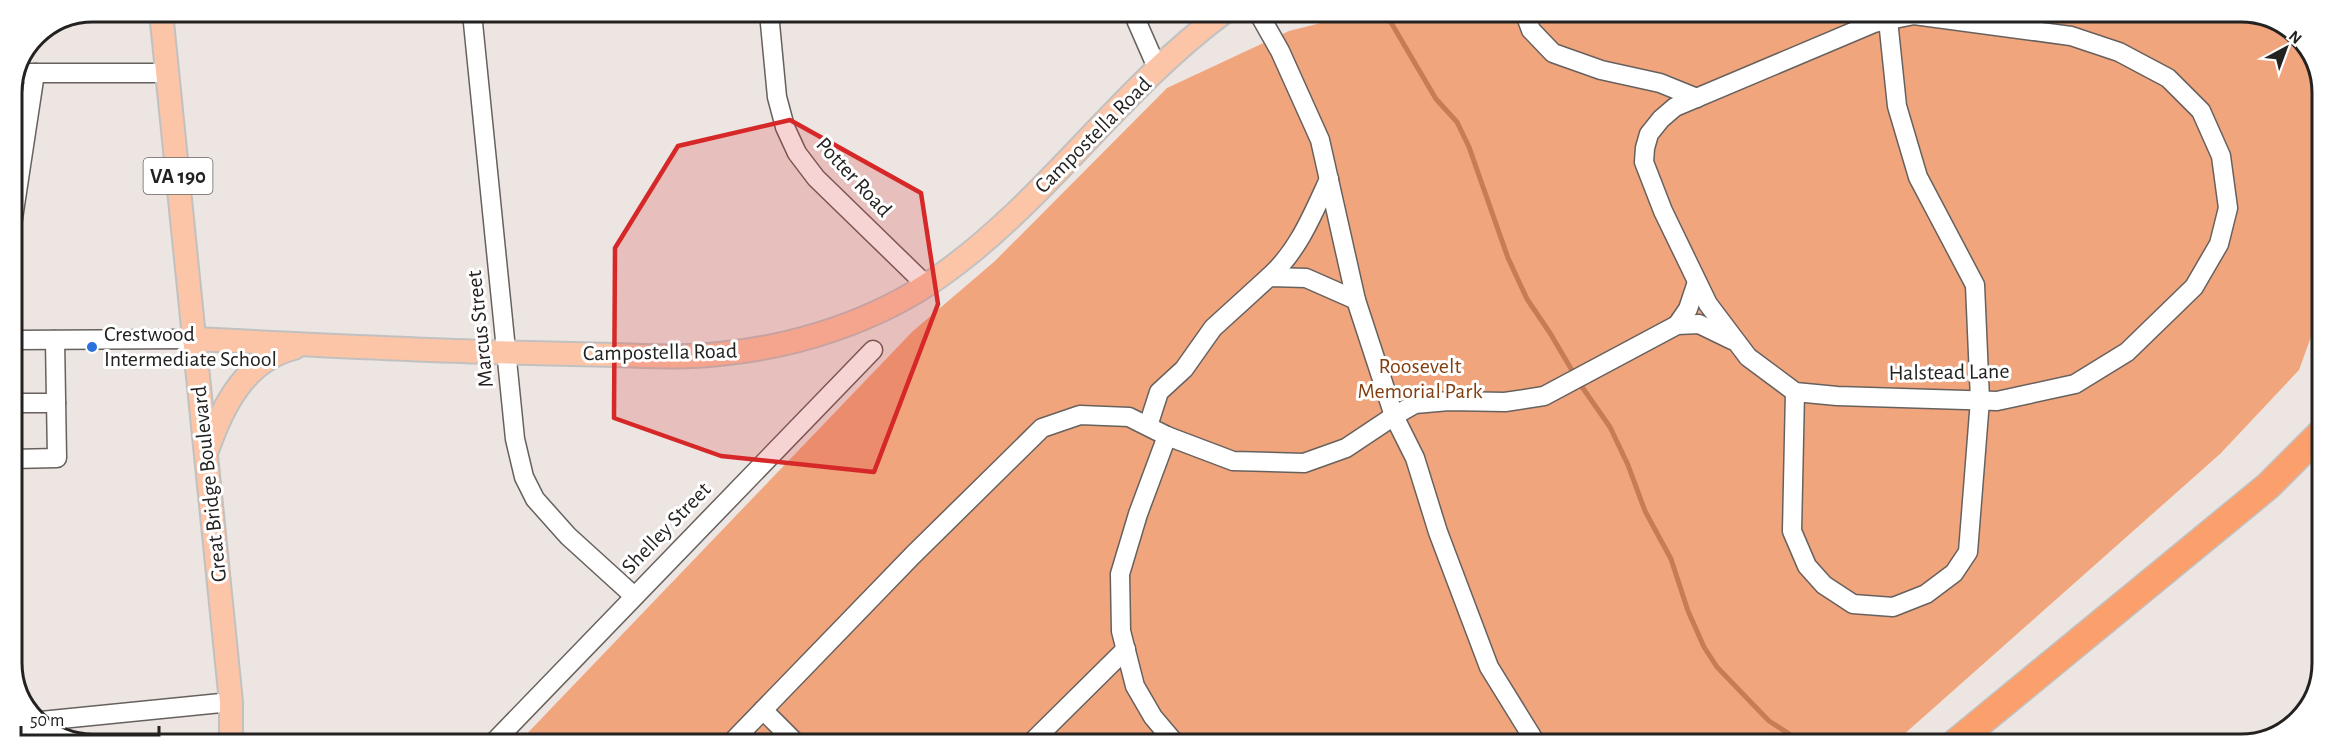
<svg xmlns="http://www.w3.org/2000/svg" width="2334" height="756" viewBox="0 0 2334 756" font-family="'Alegreya Sans',sans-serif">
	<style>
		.green { fill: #f1a57d }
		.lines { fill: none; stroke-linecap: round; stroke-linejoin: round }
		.stream { stroke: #c77d54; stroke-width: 5 }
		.minor-casing { stroke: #67615e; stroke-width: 21 }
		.major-casing { stroke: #c2c1c1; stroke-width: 26 }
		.highway-casing { stroke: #c2c1c1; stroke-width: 30 }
		.minor { stroke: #fff; stroke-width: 18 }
		.major { stroke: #fdc5a7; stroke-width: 22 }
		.highway { stroke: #fb9f6c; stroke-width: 27 }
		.marked { fill: #d62828; fill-opacity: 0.2; stroke: #d62828; stroke-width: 4.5; stroke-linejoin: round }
		.poi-dot { fill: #2971dd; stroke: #fff; stroke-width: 2 }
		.labels { text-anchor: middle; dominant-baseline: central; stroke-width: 6; stroke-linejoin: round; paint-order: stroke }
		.shield { fill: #fff; stroke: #666464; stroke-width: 1.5 }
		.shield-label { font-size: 21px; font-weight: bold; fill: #242221 }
		.street-label { font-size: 22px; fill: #242221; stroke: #fff }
		.poi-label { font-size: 22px; fill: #242221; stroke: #fff; text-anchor: start }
		.park-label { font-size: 22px; fill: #833e10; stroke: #fff }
		.rim { fill: none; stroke: #242221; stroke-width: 3 }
	</style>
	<rect width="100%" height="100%" fill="#ece5e1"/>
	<polygon class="green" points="1356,14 2257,15 2305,47 2322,88 2321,309 2299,370 2220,454 1893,744 519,742 912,332 995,261 1167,88 1289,31"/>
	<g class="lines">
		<g class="stream">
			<polyline points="1386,14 1436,99 1457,122 1469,147 1508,258 1527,299 1550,333 1580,384 1610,427 1628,465 1645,511 1671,559 1688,611 1704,647 1717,667 1742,693 1769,721 1788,733 1797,743"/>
			<polyline points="1635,14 1636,15"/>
		</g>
		<defs>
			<g id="minor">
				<polyline points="472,13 515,439 524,477 535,499 568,536 634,596"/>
				<polyline points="769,13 777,97 785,127 797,153 816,178 926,285"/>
				<polyline points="1133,13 1158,70"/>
				<polyline points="1259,14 1280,51 1320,140 1356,300"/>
				<polyline points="1525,14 1531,30 1553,53 1601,70 1660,83 1697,98"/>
				<polygon points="1914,15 2071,36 2119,52 2168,78 2201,111 2221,156 2228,208 2219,244 2194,287 2127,352 2075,384 1997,401 1837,396 1795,392 1748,357 1708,304 1663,211 1644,162 1645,148 1649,134 1661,119 1675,107 1874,23"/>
				<polyline points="21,73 168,73"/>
				<polyline points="12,225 35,73"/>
				<path d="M1269 277C1298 251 1313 214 1329 179"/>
				<polyline points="1677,325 1688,309 1697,282"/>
				<polyline points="12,340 194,339"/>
				<polyline points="1795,392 1792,531 1807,566 1824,585 1853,604 1893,607 1926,594 1954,573 1968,552 1980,400 1975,285 1918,177 1897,106 1888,20"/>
				<polyline points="12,403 56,403"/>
				<polyline points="1148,426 1159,392 1184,369 1213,328 1269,277 1306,278 1356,300 1394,416 1415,458 1438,532 1489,667 1536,743"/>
				<polyline points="1167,436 1138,514 1120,574 1121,631 1135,686 1153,717 1175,743"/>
				<polyline points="12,459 57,458 55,340"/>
				<polyline points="763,710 795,742"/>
				<polyline points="41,721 231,702"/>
				<polyline points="494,742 873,350"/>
				<polyline points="732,742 913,555 1042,428 1080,415 1129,417 1167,436 1233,461 1304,463 1346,448 1394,416 1415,404 1449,401 1505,402 1544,396 1677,325 1699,324 1732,340"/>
				<polyline points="1032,742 1126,649"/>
			</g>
			<g id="major">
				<polyline points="161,12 231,702 231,741"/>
				<path d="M194 339C292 344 390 349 488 352 530 353 573 354 615 355 650 356 685 358 719 354 795 347 877 321 940 276 1045 202 1119 90 1223 13"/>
				<path d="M208 448C223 405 246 360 294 348"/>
			</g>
			<polyline id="highway" points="1954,744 2268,486 2320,434"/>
		</defs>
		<use href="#minor" class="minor-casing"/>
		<use href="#major" class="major-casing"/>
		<use href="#highway" class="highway-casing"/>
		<use href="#minor" class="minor"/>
		<use href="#major" class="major"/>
		<use href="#highway" class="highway"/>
	</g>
	<path class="marked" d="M790 120 921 193 938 304 874 472 721 456 614 418 615 248 678 146Z"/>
	<circle class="poi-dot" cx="92" cy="347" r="6"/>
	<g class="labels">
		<rect class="shield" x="143.5" y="158" width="69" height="36" rx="4.5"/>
		<g class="shield-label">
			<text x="178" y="176">VA 190</text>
		</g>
		<g class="street-label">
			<text transform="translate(1093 135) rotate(-45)">Campostella Road</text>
			<text transform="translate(854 177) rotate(47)">Potter Road</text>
			<text transform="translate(480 329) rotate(-96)">Marcus Street</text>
			<text transform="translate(660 352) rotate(-1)">Campostella Road</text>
			<text transform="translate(1949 372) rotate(-1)">Halstead Lane</text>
			<text transform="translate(209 484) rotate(-96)">Great Bridge Boulevard</text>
			<text transform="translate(666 528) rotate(-46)">Shelley Street</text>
		</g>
		<g class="poi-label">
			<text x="104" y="334">Crestwood<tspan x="104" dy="25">Intermediate School</tspan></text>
		</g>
		<g class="park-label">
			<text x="1420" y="366">Roosevelt<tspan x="1420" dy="25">Memorial Park</tspan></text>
		</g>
	</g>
	<path d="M0 0H2334V756H0ZM93 22H2241A71 71 0 0 1 2312 93V663A71 71 0 0 1 2241 734H93A71 71 0 0 1 22 663V93A71 71 0 0 1 93 22Z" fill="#fff" fill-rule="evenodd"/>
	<path class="rim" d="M93 22H2241A71 71 0 0 1 2312 93V663A71 71 0 0 1 2241 734H93A71 71 0 0 1 22 663V93A71 71 0 0 1 93 22Z"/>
	<g transform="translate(2286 48) rotate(41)" stroke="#ffffff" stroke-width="4.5" paint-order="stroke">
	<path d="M0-4.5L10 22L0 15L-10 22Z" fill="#242221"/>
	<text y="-9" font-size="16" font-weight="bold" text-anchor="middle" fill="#242221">N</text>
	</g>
	<path d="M21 726v9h138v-9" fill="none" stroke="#242221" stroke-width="3"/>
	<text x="30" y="726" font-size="18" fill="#242221" stroke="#ffffff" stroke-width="4.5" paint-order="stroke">50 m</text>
</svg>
